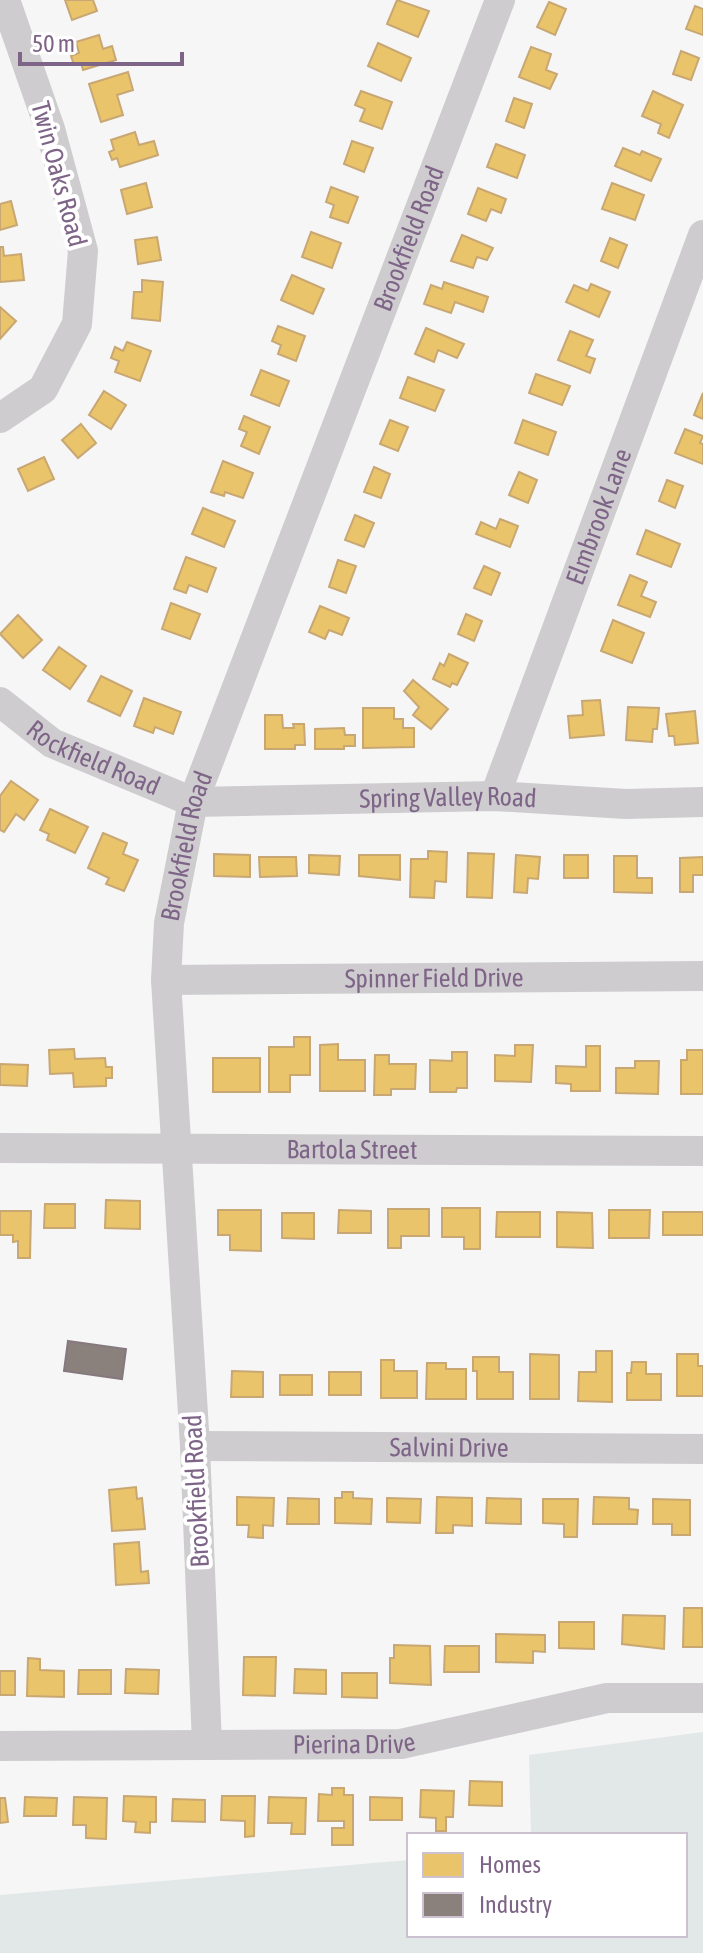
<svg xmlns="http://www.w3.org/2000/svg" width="703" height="1953" viewBox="0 0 703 1953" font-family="'Asap Condensed',sans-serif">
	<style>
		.green { fill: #e2e8e7 }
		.homes { fill: #e9c46a; stroke: #c9a773; stroke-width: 2 }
		.industry { fill: #8a817c; stroke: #86787f; stroke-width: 2 }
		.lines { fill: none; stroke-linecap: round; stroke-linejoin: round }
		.minor { stroke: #cecccf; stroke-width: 30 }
		.labels { text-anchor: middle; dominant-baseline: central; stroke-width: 8; stroke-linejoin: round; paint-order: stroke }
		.street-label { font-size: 26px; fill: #7e6487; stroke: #fff }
	</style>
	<rect width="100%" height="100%" fill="#f5f6f5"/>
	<polygon class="green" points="703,1732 703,1953 0,1953 0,1895 409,1860 409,1935 685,1935 685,1835 531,1835 529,1755"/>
	<g class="homes">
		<polygon points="65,0 93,0 97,11 72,20"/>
		<polygon points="397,0 429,11 418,37 387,24"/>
		<polygon points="549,2 566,9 555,35 537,27"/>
		<polygon points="695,6 703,9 703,35 686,29"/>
		<polygon points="99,35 103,49 112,46 116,60 83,70 81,63 74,65 71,56 79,53 76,42"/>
		<polygon points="378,43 411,58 401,81 368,66"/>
		<polygon points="531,47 551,54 546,70 557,74 550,89 519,77"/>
		<polygon points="681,51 699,58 691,80 673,74"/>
		<polygon points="128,72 133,90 117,95 123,115 101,122 89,84"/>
		<polygon points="361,91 392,102 382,129 360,121 365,109 355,105"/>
		<polygon points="653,91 683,105 669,138 658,133 661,124 642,116"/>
		<polygon points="514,98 532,104 524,128 506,121"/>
		<polygon points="135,132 139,145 154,141 158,155 120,167 117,158 112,160 109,152 114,150 111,140"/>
		<polygon points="352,141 373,148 364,172 344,164"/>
		<polygon points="496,144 525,155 517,178 487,167"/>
		<polygon points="623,148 640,155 642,151 661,159 651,181 615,166"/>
		<polygon points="146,183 152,207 127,214 121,190"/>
		<polygon points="612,183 644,195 635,220 602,209"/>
		<polygon points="331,187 358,197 348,223 330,217 334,205 326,202"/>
		<polygon points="478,188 506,199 501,213 491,209 486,221 468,214"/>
		<polygon points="11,201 17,225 0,230 0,204"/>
		<polygon points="311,232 341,243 332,268 302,257"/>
		<polygon points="462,235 493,248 487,260 477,257 473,268 451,261"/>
		<polygon points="157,237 161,260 138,264 135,240"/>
		<polygon points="610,238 627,245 618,268 601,261"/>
		<polygon points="0,247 3,247 4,256 21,254 24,280 0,282"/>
		<polygon points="292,275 324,289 313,314 281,300"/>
		<polygon points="142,280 163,282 160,321 132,318 134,292 142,292"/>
		<polygon points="444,282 488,297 483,312 455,302 451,313 424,304 431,285 442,289"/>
		<polygon points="591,284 610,292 599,317 566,302 574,285 588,291"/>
		<polygon points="0,307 16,321 0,339"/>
		<polygon points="278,326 305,336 296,361 278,354 281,345 272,341"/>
		<polygon points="426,328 464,344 457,358 438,350 434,362 415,354"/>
		<polygon points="570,331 593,340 586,356 595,359 590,373 558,360"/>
		<polygon points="127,342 151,351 140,381 115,372 119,361 111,358 115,347 123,351"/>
		<polygon points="261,370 289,381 279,406 251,395"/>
		<polygon points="536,374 570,386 562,405 529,393"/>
		<polygon points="408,377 444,390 435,411 400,398"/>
		<polygon points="104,391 126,405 111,429 89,415"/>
		<polygon points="703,393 703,419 694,415"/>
		<polygon points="244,416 270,427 259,454 241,446 247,432 239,429"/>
		<polygon points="390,420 408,427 398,451 380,444"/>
		<polygon points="523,420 556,432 548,455 515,443"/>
		<polygon points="81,424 96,443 78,458 62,440"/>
		<polygon points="685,429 703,436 700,443 703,444 703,464 675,453"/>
		<polygon points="44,457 54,479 28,491 18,469"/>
		<polygon points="223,461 253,473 243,498 225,492 224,496 211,492"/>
		<polygon points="374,467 390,474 381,498 364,492"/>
		<polygon points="519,472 537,480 528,503 509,495"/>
		<polygon points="667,480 683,486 675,508 659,501"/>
		<polygon points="203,508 235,521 224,547 192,534"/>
		<polygon points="355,515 374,523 364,547 345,540"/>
		<polygon points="500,519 518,526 510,547 476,534 481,522 496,529"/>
		<polygon points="646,530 680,544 671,567 637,554"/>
		<polygon points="186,557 216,568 207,592 189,585 186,593 174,589"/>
		<polygon points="338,560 356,566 346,593 329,587"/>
		<polygon points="484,566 500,573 491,595 474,588"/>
		<polygon points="630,575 647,582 641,596 656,602 650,617 618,605"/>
		<polygon points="171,603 200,614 190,639 162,629"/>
		<polygon points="320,606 349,618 342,635 329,630 325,639 309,632"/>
		<polygon points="466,614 482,621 474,641 458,634"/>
		<polygon points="18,615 42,640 23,658 0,634"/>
		<polygon points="613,620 644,633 632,663 601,651"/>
		<polygon points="59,647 86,666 70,689 43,670"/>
		<polygon points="449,654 468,663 457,685 452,683 450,687 433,679 440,663 444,666"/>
		<polygon points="101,676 132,691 120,716 88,701"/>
		<polygon points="413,680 448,709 431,729 413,715 419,707 404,691"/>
		<polygon points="144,698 181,712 173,734 155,727 153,733 134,726"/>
		<polygon points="600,700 604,735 570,738 568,716 583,715 582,701"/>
		<polygon points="628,707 659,708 657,729 653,729 652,742 626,740"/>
		<polygon points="363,708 394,708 394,719 403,719 403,728 414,728 414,747 363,748"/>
		<polygon points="695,711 698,743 675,745 674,736 669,736 666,714"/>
		<polygon points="265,715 282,715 283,728 294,728 293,724 304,724 305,745 295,745 295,749 265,749"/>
		<polygon points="344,728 345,735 355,735 355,746 344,746 344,749 315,749 315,729"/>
		<polygon points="11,781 38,800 24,820 16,814 4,832 0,830 0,796"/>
		<polygon points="50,809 88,827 75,853 47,840 49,834 40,830"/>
		<polygon points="103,833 127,843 123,854 138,860 124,891 106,884 109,878 88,868"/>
		<polygon points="428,851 447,852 446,882 435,881 434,898 410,897 411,859 428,859"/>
		<polygon points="468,853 494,854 492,898 467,897"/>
		<polygon points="214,854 250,855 250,877 214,876"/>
		<polygon points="309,855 340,856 339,875 309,873"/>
		<polygon points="359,855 400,855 400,880 359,876"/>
		<polygon points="516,855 540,857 538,879 528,878 527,893 514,892"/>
		<rect x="564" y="855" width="24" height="23"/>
		<polygon points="614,856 637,856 637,878 652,878 652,893 614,892"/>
		<polygon points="259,857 296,857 297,876 260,877"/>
		<polygon points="703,857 703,875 693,875 693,892 680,892 680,858"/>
		<polygon points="294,1037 310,1037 310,1075 290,1075 290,1092 269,1092 269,1047 294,1047"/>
		<polygon points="338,1044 338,1060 365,1060 365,1091 320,1091 320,1045"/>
		<polygon points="515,1045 533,1045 531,1082 495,1081 495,1055 515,1056"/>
		<polygon points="586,1046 600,1046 600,1091 571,1091 571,1084 556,1083 556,1066 586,1067"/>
		<polygon points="74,1049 75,1059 105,1058 106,1067 112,1067 112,1078 106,1078 106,1086 74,1087 73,1073 50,1074 49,1050"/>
		<polygon points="687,1050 703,1050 703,1094 681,1094 681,1060 687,1060"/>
		<polygon points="452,1052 467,1052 467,1088 457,1088 456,1092 430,1092 430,1060 452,1061"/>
		<polygon points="375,1055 389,1055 389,1064 416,1064 415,1089 391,1089 391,1095 374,1095"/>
		<rect x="213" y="1058" width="47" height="34"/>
		<polygon points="635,1061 659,1061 658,1094 616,1093 616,1068 635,1068"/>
		<polygon points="0,1064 28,1065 27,1086 0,1085"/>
		<polygon points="106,1200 140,1201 140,1229 105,1228"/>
		<polygon points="45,1204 75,1204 75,1228 44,1228"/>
		<polygon points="442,1208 480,1208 480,1249 464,1249 464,1237 442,1237"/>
		<polygon points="388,1209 429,1209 429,1236 401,1236 401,1248 388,1248"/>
		<polygon points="218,1210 261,1210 261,1251 230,1250 230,1235 218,1235"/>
		<polygon points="339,1210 371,1211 371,1233 338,1233"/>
		<polygon points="609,1210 650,1210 649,1238 609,1238"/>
		<polygon points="0,1211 31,1211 30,1258 18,1258 18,1241 13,1242 13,1235 0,1235"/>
		<polygon points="497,1212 540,1212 540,1237 496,1237"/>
		<polygon points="557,1212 592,1213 593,1248 557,1247"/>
		<rect x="663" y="1212" width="40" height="23"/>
		<polygon points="282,1213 314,1213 314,1239 282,1238"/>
		<polygon points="596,1351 612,1351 612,1402 578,1401 579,1372 596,1372"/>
		<polygon points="530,1354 559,1355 559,1399 530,1399"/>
		<polygon points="677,1354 698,1354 698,1366 703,1366 703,1396 677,1396"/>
		<polygon points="473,1357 499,1357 499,1372 513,1372 513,1399 477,1399 477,1371 473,1371"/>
		<polygon points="381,1360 394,1360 394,1371 417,1371 417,1398 381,1398"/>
		<polygon points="632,1362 646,1362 646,1374 661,1374 661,1400 627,1400 627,1373 631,1373"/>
		<polygon points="427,1363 446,1363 446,1369 466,1369 466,1399 426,1399"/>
		<polygon points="232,1371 263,1372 263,1397 231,1397"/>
		<rect x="329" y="1372" width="32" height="23"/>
		<rect x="280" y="1375" width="32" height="20"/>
		<polygon points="136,1487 137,1499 142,1498 145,1529 112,1531 109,1490"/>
		<polygon points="342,1492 353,1492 353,1498 372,1499 371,1524 335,1523 335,1498 342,1498"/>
		<polygon points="237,1497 274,1498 273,1526 263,1525 263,1538 248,1537 249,1525 237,1525"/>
		<polygon points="437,1497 472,1498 472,1526 453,1525 453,1533 436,1533"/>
		<polygon points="594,1497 629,1498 629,1509 638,1510 637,1524 593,1524"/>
		<polygon points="288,1498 319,1499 319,1524 287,1524"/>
		<polygon points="387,1498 421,1499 420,1523 387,1522"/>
		<polygon points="487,1498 521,1499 521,1524 486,1523"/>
		<polygon points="543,1499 578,1499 577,1537 564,1537 564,1524 543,1523"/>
		<polygon points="653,1499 690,1500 690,1535 672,1535 672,1524 653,1524"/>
		<polygon points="139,1542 141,1572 148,1571 149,1583 116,1585 114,1544"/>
		<polygon points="684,1608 702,1608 703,1647 683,1647"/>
		<polygon points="623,1615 665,1616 664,1649 622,1644"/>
		<polygon points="559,1622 594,1622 594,1649 559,1648"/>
		<polygon points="496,1634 545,1635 545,1652 533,1651 533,1663 496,1662"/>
		<polygon points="394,1645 430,1646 431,1685 390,1683 390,1658 394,1658"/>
		<polygon points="445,1646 479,1646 479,1672 444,1672"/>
		<polygon points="244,1657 276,1657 275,1696 243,1695"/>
		<polygon points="28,1658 40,1659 40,1670 64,1671 64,1697 27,1696"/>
		<polygon points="126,1669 159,1670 158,1694 125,1693"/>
		<polygon points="295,1669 326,1670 326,1694 294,1693"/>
		<polygon points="79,1670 111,1670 111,1694 78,1694"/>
		<rect x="0" y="1671" width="15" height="24"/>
		<polygon points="342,1673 377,1673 377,1698 342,1697"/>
		<polygon points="470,1781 502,1782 502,1806 469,1805"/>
		<polygon points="332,1788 344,1788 344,1795 353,1795 353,1845 332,1845 332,1828 344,1828 344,1821 318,1821 319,1794 332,1795"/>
		<polygon points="421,1790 454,1791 453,1817 446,1817 446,1831 436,1831 436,1818 420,1817"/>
		<polygon points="124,1796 156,1797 156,1822 150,1822 150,1833 135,1832 136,1822 123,1821"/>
		<polygon points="222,1796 255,1796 254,1836 245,1837 245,1821 221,1820"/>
		<polygon points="25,1797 57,1798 56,1816 24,1816"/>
		<polygon points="74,1797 107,1798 106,1839 86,1838 86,1825 73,1825"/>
		<polygon points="269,1797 306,1798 305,1834 291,1834 292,1823 268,1823"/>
		<polygon points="370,1797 402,1798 402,1820 370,1820"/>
		<polygon points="0,1798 5,1798 8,1822 0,1823"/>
		<polygon points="173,1799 205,1800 205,1822 172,1821"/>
	</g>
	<polygon class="industry" points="68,1341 126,1349 122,1379 64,1371"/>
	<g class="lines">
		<g class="minor">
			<polyline points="0,418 43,389 77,324 83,251 50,129 5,0"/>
			<path id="s1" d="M0 702 52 743 193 802 495 796 626 804 703 802"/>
			<path id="s2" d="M495 796 703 235"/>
			<path id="s3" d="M166 980 703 976"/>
			<path id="s4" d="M0 1148 703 1151"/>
			<path id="s5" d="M195 1446 703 1449"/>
			<path id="s6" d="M207 1745 195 1446 166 980 169 923 193 802 500 0"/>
			<path id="s7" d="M0 1746 401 1744 607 1698H703"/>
		</g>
	</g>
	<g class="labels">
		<g class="street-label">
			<text transform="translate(59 174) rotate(75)">Twin Oaks Road</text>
			<text stroke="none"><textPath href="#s6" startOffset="1550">Brookfield Road</textPath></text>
			<text stroke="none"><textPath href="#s2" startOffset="298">Elmbrook Lane</textPath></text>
			<text stroke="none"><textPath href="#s1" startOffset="110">Rockfield Road</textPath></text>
			<text stroke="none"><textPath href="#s1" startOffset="474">Spring Valley Road</textPath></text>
			<text stroke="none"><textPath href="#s6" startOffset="902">Brookfield Road</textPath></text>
			<text stroke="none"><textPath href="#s3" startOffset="268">Spinner Field Drive</textPath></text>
			<text stroke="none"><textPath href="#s4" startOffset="352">Bartola Street</textPath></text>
			<text stroke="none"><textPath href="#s5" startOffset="254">Salvini Drive</textPath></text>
			<text transform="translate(196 1491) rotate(-93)">Brookfield Road</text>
			<text stroke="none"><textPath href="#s7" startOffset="354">Pierina Drive</textPath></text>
		</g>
	</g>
	<rect x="407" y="1833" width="280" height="104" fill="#ffffff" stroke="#cbc1cf" stroke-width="2"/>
	<rect x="423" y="1853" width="40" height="24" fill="#e9c46a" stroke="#cbc1cf" stroke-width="2"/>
	<text x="479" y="1873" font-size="24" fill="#7e6487">Homes</text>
	<rect x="423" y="1893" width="40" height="24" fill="#8a817c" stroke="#cbc1cf" stroke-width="2"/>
	<text x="479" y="1913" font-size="24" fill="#7e6487">Industry</text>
	<path d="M20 52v12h162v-12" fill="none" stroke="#7e6487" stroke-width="4"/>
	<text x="32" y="52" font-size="24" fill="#7e6487" stroke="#ffffff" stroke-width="6" paint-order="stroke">50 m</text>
</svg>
